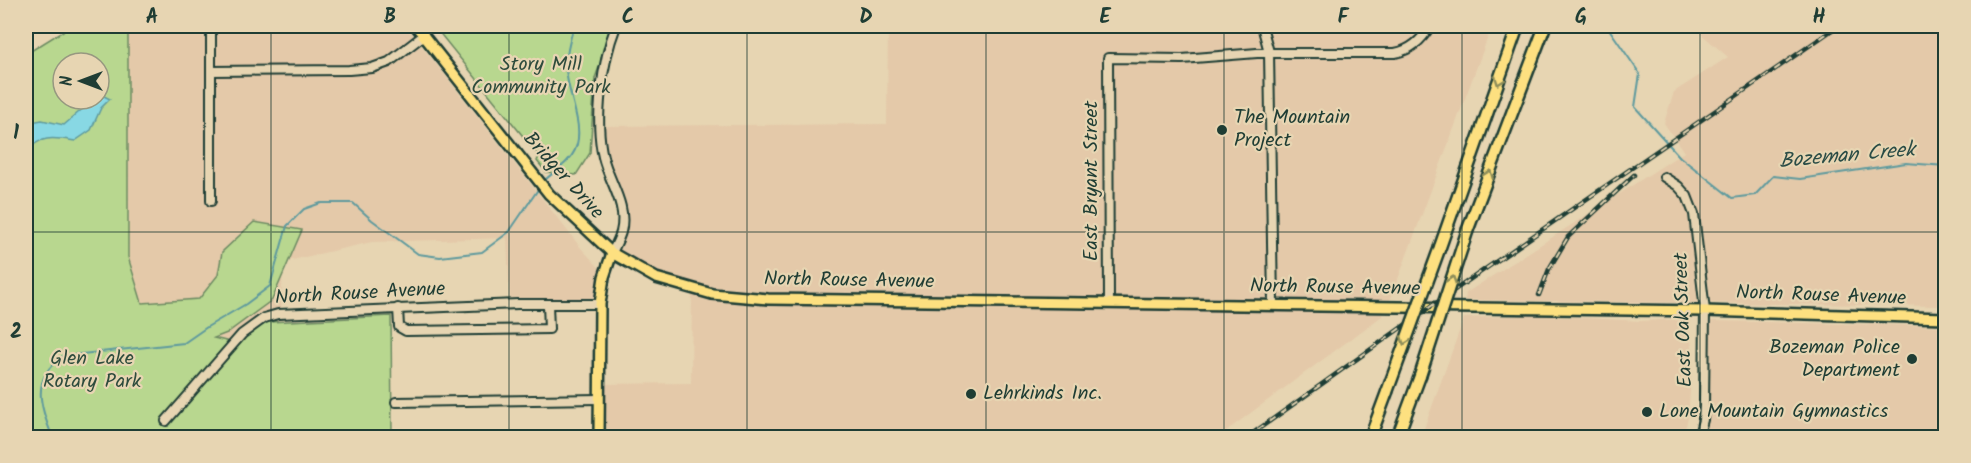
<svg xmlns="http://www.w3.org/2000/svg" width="1971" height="463" viewBox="0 0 1971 463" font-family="Kalam,sans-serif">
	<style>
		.built { fill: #e4c9a9 }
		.green { fill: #b8d78f; stroke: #6c8a62; stroke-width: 1.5; fill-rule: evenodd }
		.water { fill: #88d8e4; stroke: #5e9a9e; stroke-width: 1.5 }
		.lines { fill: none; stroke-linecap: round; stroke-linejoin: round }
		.stream { stroke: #5e9a9e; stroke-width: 2 }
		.minor-casing { stroke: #1f3d34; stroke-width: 12 }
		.major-casing { stroke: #1f3d34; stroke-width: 14 }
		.highway-casing { stroke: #1f3d34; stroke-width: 15 }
		.minor { stroke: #e7d5b2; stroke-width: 8 }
		.major { stroke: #fde080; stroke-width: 9 }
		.highway { stroke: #fde080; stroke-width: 10 }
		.rail-casing { stroke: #1f3d34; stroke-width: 4.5 }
		.rail { stroke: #e7d5b2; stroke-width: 2; stroke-dasharray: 7; stroke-linecap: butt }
		.highway-bridge-casing { stroke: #1f3d34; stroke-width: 15; stroke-linecap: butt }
		.highway-bridge { stroke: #fde080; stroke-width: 10 }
		.oneway { stroke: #8e8e5a }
		.grid { fill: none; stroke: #1f3d34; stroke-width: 1.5; stroke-opacity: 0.55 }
		.poi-dot { fill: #1f3d34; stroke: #e7d5b2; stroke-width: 2 }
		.labels { text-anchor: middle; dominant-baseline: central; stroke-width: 4.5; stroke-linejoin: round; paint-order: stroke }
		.park-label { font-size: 20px; fill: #2e4c3d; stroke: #e7d5b2 }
		.poi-label { font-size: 20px; fill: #1f3d34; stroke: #e7d5b2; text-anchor: start }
		.street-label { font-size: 20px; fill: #1f3d34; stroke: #e7d5b2 }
		.water-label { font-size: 21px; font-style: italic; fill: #2a4c46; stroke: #e7d5b2 }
		.neatline { fill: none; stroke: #1f3d34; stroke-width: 2 }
		.grid-label { font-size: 20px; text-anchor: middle; font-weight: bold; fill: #1f3d34 }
	</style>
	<rect width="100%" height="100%" fill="#e7d5b2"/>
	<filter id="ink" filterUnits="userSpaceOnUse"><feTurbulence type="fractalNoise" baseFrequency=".0167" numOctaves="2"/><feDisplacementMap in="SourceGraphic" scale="12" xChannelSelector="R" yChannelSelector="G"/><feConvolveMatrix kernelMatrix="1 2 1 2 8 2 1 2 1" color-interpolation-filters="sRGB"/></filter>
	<g filter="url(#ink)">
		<g class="built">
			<polygon points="128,26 406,26 581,248 605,274 600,304 510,308 507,238 372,242 283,262 281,320 269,322 248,334 238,344 129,314"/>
			<polygon points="888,26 1492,26 1388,306 1382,316 1218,437 505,438 599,437 599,384 691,383 692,290 612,253 623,217 608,176 600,126 887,124"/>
			<polygon points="1692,26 1945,26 1945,306 1465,300 1466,293 1684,152 1664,123 1674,92 1728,57"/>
			<polygon points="1533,315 1641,321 1680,319 1689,329 1693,353 1688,418 1683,437 1421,437 1464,318"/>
			<polygon points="1711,321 1945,326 1945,437 1706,438"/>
		</g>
		<g class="green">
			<path d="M71 26H128V257L142 303 199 299 218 275 222 252 254 222 302 230 272 300 227 333 214 338 238 344 254 329 269 322 391 316 392 437H26V54ZM63 63H99V99H63Z"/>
			<polygon points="434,26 614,26 595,78 590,153 576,175 546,172 537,161 539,156"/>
		</g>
		<path class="water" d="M100 94 110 99 101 108 91 130 75 141C56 138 39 134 26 153V123L42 120 64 125 94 99H99Z"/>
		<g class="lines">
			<g class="stream">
				<polyline points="1607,26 1640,74 1635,107 1680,157 1732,198 1755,195 1773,176 1800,179 1906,163 1946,166"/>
				<path d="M542 183C552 172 569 164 575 150 586 126 566 92 566 67 566 53 570 39 574 26"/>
				<path d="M53 438C40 407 30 378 63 356L184 343 207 327 246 304 270 286 287 226 304 209 321 203H353L372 220 418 254 440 257 482 252 509 232 539 188"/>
			</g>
			<defs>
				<g id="minor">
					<polyline points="1262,26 1269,52 1273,305"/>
					<polyline points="211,34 211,201"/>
					<polyline points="211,71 349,70 372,68 389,62 424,35"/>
					<polyline points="1664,177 1678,186 1687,196 1694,214 1705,311 1704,406 1703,420 1698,438"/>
					<path d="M612 253C615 246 619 239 621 232 628 205 609 182 603 157 594 119 602 62 616 26"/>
					<path d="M1109 303 1108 58 1182 59 1257 53H1395C1411 50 1422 40 1430 26"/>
					<polyline points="398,308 399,327 406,331 549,329 548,304"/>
					<polyline points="396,402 599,399"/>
					<polyline points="166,421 242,334 264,318 278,314 518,304 600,304"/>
				</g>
				<g id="major">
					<polyline points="416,26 549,194 612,253 656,278 712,294 768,299 1705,311 1946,318"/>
					<polyline points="599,438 600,304 604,277 612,253"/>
				</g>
				<g id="highway">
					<polyline points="1468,229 1545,26"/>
					<polyline points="1440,247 1518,26"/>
					<polyline points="1370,438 1387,392"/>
					<polyline points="1397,438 1420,376"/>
				</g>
			</defs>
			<use href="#minor" class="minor-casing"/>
			<use href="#major" class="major-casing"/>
			<use href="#highway" class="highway-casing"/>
			<use href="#minor" class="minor"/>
			<use href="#major" class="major"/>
			<use href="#highway" class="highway"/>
			<defs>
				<g id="rail">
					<polyline points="1539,295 1549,269 1568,237 1634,175"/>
					<polyline points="1246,438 1430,307 1838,26"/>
				</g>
			</defs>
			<use href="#rail" class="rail-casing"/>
			<use href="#rail" class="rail"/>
			<defs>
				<g id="highway-bridge">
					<polyline points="1420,376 1468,229"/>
					<polyline points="1387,392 1440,247"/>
				</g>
			</defs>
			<use href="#highway-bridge" class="highway-bridge-casing"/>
			<use href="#highway-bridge" class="highway-bridge"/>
		</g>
		<defs><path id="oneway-chevron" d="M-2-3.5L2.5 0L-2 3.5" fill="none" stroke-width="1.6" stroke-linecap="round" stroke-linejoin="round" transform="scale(1.5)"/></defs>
		<g class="oneway">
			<use href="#oneway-chevron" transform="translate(1499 81) rotate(110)"/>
			<use href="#oneway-chevron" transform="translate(1489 174) rotate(-69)"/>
			<use href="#oneway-chevron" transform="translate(1452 280) rotate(-72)"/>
			<use href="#oneway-chevron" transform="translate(1405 341) rotate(110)"/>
		</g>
	</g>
	<path class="grid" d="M271 26V438M509 26V438M747 26V438M986 26V438M1224 26V438M1462 26V438M1700 26V438M26 232H1946"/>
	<g class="poi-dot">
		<circle cx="1222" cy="130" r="6"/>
		<circle cx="1912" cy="359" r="6"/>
		<circle cx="971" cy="394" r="6"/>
		<circle cx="1647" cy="412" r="6"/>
	</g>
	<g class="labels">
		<g class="park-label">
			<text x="541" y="65">Story Mill<tspan x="541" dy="23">Community Park</tspan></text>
			<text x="92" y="359">Glen Lake<tspan x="92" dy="23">Rotary Park</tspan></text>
		</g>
		<g class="poi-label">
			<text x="1234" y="118">The Mountain<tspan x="1234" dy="23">Project</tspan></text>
			<text x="1900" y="348" text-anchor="end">Bozeman Police<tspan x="1900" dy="23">Department</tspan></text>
			<text x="983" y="394">Lehrkinds Inc.</text>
			<text x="1659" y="412">Lone Mountain Gymnastics</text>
		</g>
		<g class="street-label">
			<text transform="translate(563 176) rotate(48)">Bridger Drive</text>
			<text transform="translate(1092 181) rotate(-90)">East Bryant Street</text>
			<text transform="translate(849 281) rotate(1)">North Rouse Avenue</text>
			<text transform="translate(1335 288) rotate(1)">North Rouse Avenue</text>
			<text transform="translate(360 294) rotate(-3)">North Rouse Avenue</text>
			<text transform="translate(1821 296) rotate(2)">North Rouse Avenue</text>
			<text transform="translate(1684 320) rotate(-92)">East Oak Street</text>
		</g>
		<g class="water-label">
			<text transform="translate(1847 156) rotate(-5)">Bozeman Creek</text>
		</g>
	</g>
	<rect width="1971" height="463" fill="none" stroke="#e7d5b2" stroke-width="66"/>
	<g transform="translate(81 81) rotate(270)"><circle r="28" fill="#e7d5b2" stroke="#979880" stroke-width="1.5"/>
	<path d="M0-4.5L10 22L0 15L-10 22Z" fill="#1f3d34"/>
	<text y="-9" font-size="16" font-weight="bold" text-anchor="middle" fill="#1f3d34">N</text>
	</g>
	<rect x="33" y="33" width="1905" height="397" class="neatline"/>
	<g class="grid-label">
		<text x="152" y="23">A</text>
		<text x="390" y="23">B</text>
		<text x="628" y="23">C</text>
		<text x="866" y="23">D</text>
		<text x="1105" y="23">E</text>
		<text x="1343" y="23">F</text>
		<text x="1581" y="23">G</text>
		<text x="1819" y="23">H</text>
		<text x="16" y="139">1</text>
		<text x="16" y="338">2</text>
	</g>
</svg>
